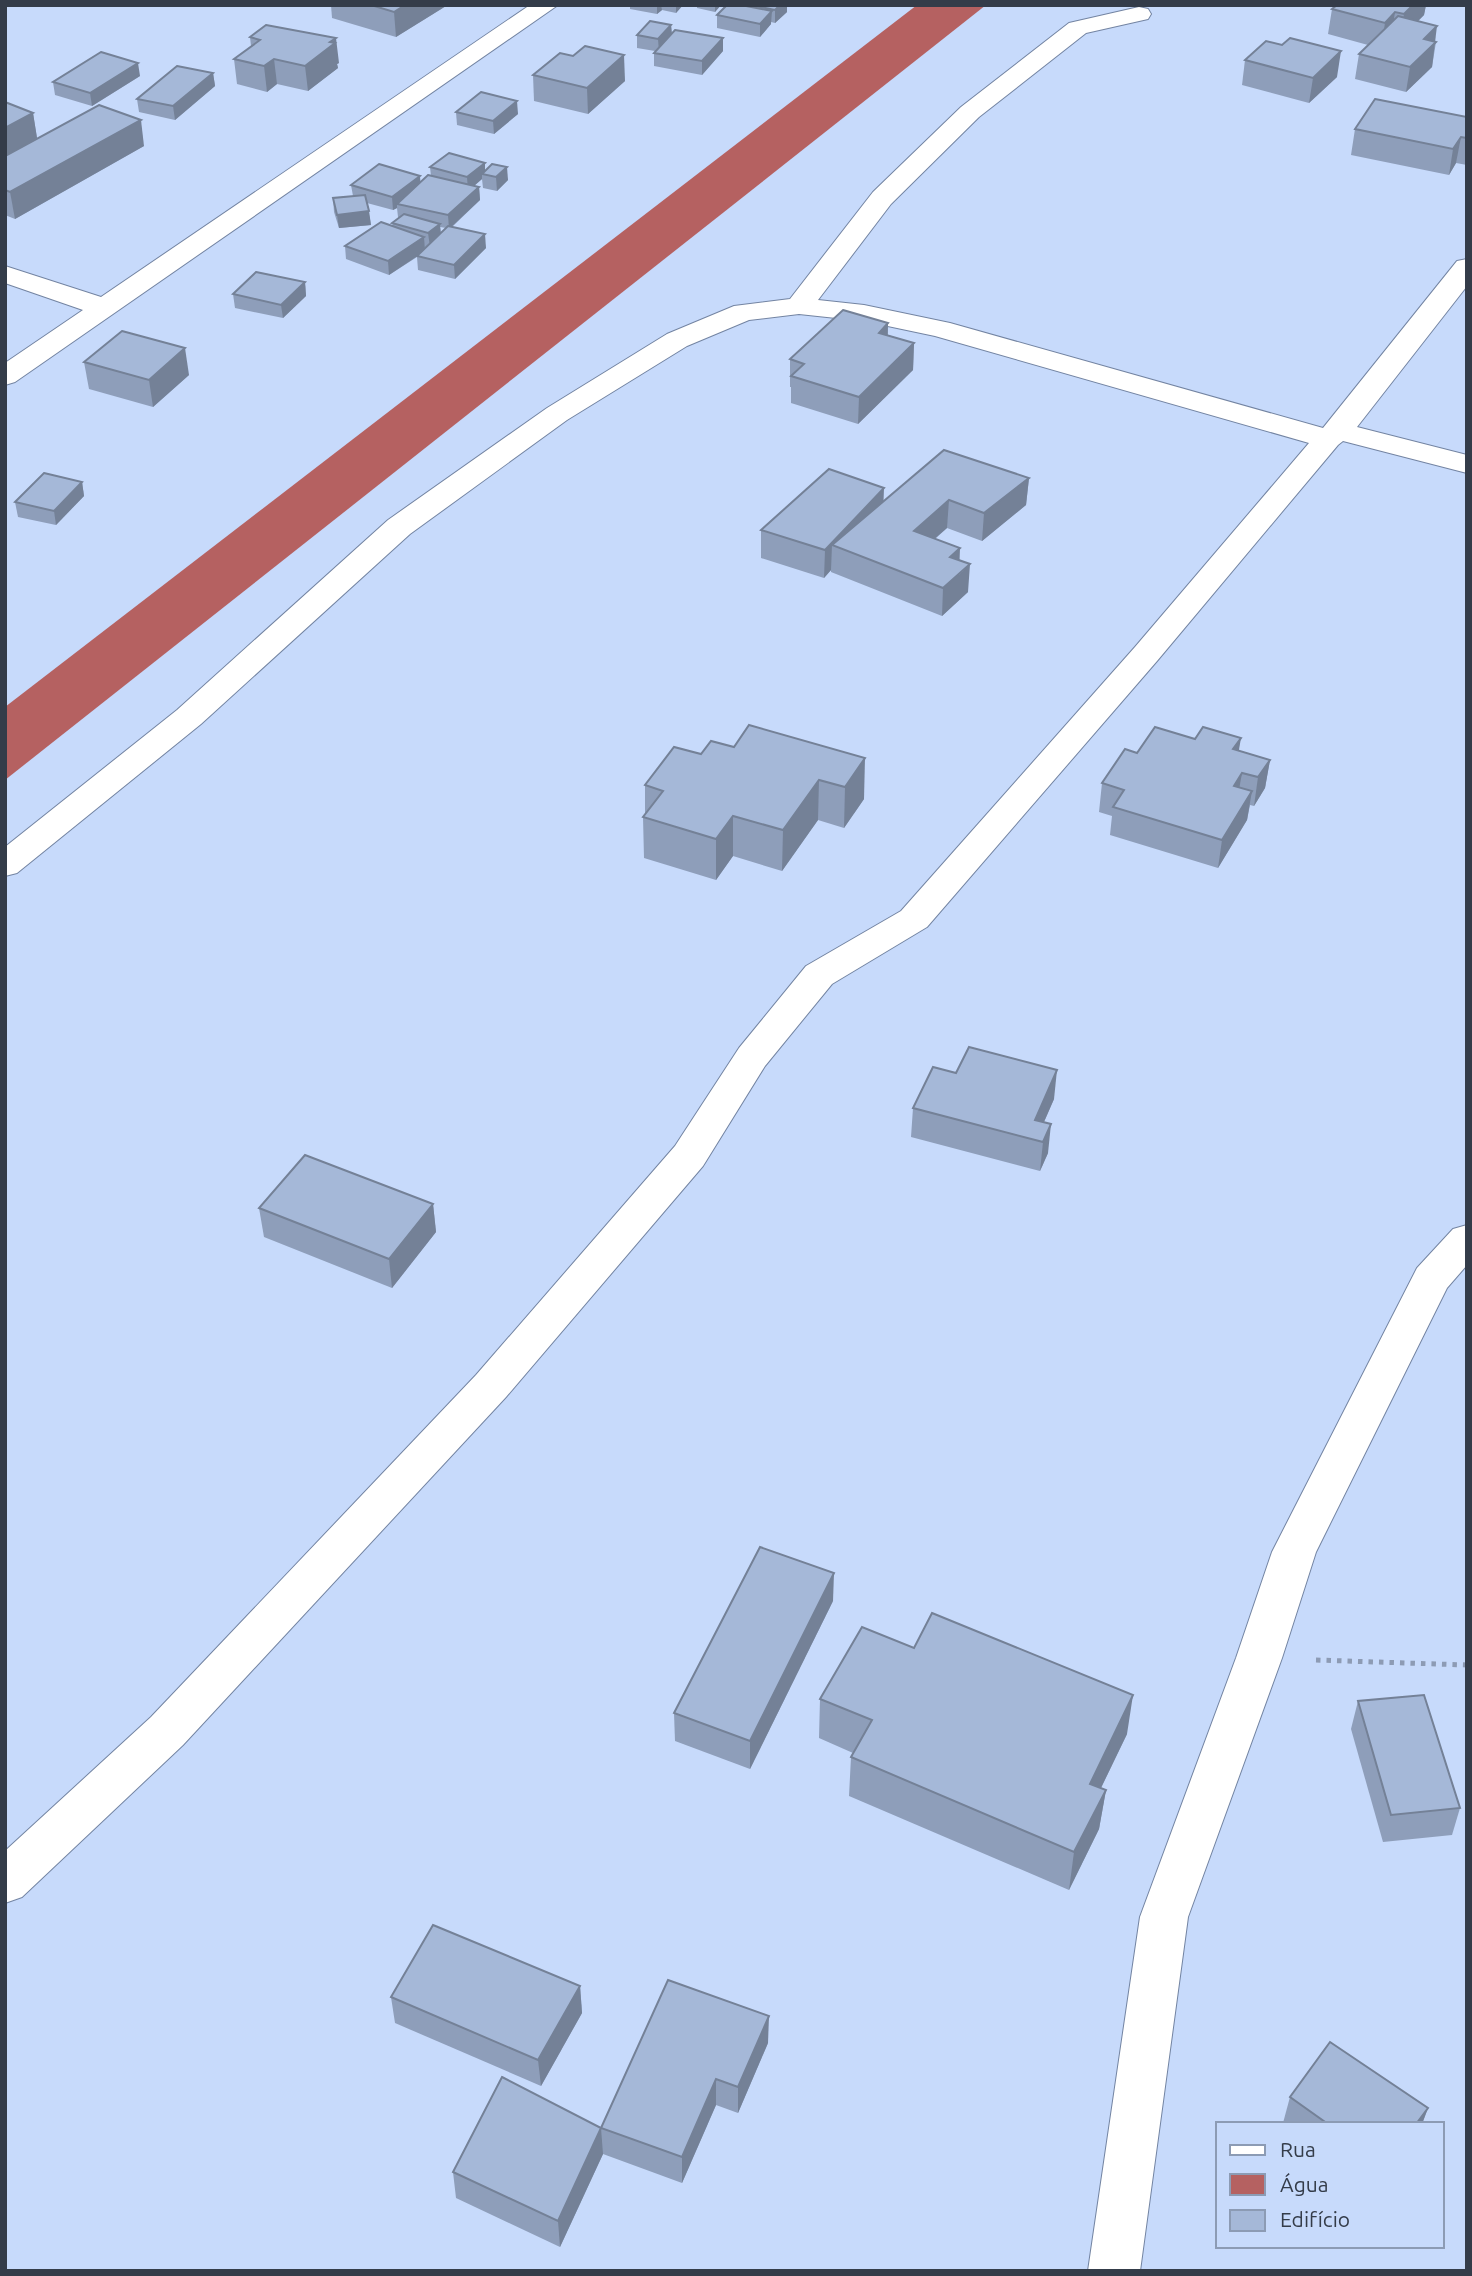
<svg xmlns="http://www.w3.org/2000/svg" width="1472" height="2276" viewBox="0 0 1472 2276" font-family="Ubuntu,sans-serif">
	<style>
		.water { fill: #b56161 }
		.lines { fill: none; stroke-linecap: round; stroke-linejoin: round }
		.minor-casing { stroke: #7384a2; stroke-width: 2 }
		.path { stroke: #8d9bb4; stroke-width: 5; stroke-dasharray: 4.5 6; stroke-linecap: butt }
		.minor { fill: #fff; fill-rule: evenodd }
		.wall { fill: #8e9eba; fill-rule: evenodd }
		.shaded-wall { fill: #748197 }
		.building { fill: #a5b8d8; stroke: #748197; stroke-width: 2 }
	</style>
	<rect width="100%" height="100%" fill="#c7dafb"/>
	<polygon class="water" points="917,5 986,5 5,780 5,707"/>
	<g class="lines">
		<defs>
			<g id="minor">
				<polygon points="530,5 558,5 15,382 5,385 5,363 83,310 5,283 5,266 101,297"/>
				<polygon points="1139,7 1148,9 1151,14 1148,19 1086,33 979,117 891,204 818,300 864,305 950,323 1323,428 1457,261 1467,259 1467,286 1357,427 1467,455 1467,473 1343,441 1338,445 1157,661 927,927 832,984 765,1066 703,1166 506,1397 183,1745 22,1897 5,1903 5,1851 151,1717 476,1375 675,1146 739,1048 806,966 901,911 1135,647 1309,443 935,336 864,321 799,314 749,320 687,346 567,420 410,534 201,724 17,873 5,876 5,847 177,710 388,520 547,408 667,334 734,306 790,299 873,192 961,107 1069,23"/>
				<polygon points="1467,1225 1467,1265 1447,1288 1316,1552 1282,1658 1188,1917 1140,2271 1088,2271 1140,1917 1236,1658 1272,1552 1417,1268 1453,1229"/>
			</g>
		</defs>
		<use href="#minor" class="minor-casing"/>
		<polyline class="path" points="1316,1660 1467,1665"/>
		<use href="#minor" class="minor"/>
	</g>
	<g class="wall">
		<polygon points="331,5 446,5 446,6 396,37 332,18"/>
		<polygon points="630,5 683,5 676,13 662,10 657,14 630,9"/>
		<polygon points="697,5 721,5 715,12 697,8"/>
		<polygon points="727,5 787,5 787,12 775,23 771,22 771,24 760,37 717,28 717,15"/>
		<polygon points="1335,5 1426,5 1424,15 1418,21 1436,42 1432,67 1406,92 1355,79 1359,54 1368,45 1328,34 1332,9"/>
		<polygon points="671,25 672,33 723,51 702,75 654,66 654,53 655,51 637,48 637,35"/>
		<polygon points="250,37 339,63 337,64 338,68 308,91 277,84 267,92 237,84 234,59 251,46"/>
		<polygon points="1282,45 1337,77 1309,103 1242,85 1245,60"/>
		<polygon points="573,56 625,81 588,114 534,101 533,75"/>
		<polygon points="213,73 215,86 175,120 139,112 137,99"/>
		<polygon points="140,76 92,106 55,95 53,82"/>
		<polygon points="5,102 33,113 37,138 144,146 15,219 5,215"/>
		<polygon points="456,112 518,114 494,134 457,125"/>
		<polygon points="1467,117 1467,165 1456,163 1449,175 1351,155 1355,129"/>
		<path d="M430 167 485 171 508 180 497 191 483 188 482 179 474 186 479 187 480 200 452 227 486 248 455 279 418 270 417 257 389 275 346 259 345 246 393 226 392 223 399 218 398 217 397 208 393 210 367 203 371 225 339 228 334 212 333 198 353 196 351 185 420 176V182L431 176ZM440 227 446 228 441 233Z"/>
		<polygon points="305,282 306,296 283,318 235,308 233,294"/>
		<polygon points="888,323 888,335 914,343 913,370 858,424 791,403 791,387 790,387 790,359"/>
		<polygon points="84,362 189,375 153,407 89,389"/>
		<polygon points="1029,478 1026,505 982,541 947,528 935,539 959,560 968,592 942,616 831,572 831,570 824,578 761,558 761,530 884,501"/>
		<polygon points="82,482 84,496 56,525 18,517 15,502"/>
		<polygon points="749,725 864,799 844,828 818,820 782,871 733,856 716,880 644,858 643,817 645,814 645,785 701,754 734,747"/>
		<polygon points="1239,751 1270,760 1265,788 1254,806 1250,805 1247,820 1218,868 1110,835 1112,816 1099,812 1102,783 1137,753"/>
		<polygon points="1054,1099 1044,1122 1048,1153 1040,1171 911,1137 913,1108"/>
		<polygon points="433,1204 436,1232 392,1288 264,1237 259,1208"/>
		<polygon points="833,1601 750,1769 675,1741 674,1713"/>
		<polygon points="820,1699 1127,1734 1101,1788 1106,1790 1099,1829 1069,1890 849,1796 851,1757 853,1753 819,1738"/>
		<polygon points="1358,1701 1460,1808 1452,1835 1383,1842 1351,1729"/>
		<polygon points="580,1986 582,2013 541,2086 395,2023 391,1997"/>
		<polygon points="768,2043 738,2113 716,2105 682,2183 603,2154 560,2247 456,2198 453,2172 601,2128"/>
		<polygon points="1290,2097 1428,2108 1422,2124 1284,2124 1283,2123"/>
	</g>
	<g class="shaded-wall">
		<polygon points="405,5 446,5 446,6 396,37 394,12"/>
		<polygon points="657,5 661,5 662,10 657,14"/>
		<polygon points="676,5 683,5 676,13"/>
		<polygon points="715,5 721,5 715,12"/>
		<polygon points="780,5 787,5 787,12 775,23 775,10"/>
		<polygon points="1413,5 1426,5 1424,15 1400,39 1404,14"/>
		<polygon points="772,11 771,24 760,37 760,24"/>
		<polygon points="1395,12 1391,37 1381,48 1385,23"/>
		<polygon points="671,25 672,38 659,52 658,39"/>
		<polygon points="1437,26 1432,67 1406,92 1410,67 1424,39"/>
		<polygon points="336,38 339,63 337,64 338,68 308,91 305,66"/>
		<polygon points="723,38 723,51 702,75 702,61"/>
		<polygon points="1341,51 1337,77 1309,103 1313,78"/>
		<polygon points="624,55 625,81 588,114 587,88"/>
		<polygon points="274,59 277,84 267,92 264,66"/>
		<polygon points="138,63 140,76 92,106 90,93"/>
		<polygon points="213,73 215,86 175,120 173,106"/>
		<polygon points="517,101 518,114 494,134 493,121"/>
		<polygon points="33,113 37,138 5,157 5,128"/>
		<polygon points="141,120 144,146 15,219 10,192"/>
		<polygon points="1461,137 1456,163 1449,175 1453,149"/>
		<polygon points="485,163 485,175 482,174 482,179 468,191 467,177"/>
		<polygon points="507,167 508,180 497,191 496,177"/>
		<polygon points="420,176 421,190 397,204 397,208 393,210 392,197"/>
		<polygon points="479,187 480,200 449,229 448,215"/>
		<polygon points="369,211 371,225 339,228 337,215"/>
		<polygon points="440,224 441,238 430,247 428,233"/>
		<polygon points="485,234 486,248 455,279 454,265"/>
		<polygon points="424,237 425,251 389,275 388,261"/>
		<polygon points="305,282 306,296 283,318 281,305"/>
		<polygon points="888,323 887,350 879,333"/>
		<polygon points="914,343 913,370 858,424 859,397"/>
		<polygon points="185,348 189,375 153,407 149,380"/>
		<polygon points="1029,478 1026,505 982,541 984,513"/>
		<polygon points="82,482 84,496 56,525 54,511"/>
		<polygon points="884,488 883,516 832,545 831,570 824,578 825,550"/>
		<polygon points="949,500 947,528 912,558 914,531"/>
		<polygon points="960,548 959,575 970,564 968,592 942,616 943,588 950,557"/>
		<polygon points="1241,738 1236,767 1233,749"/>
		<polygon points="865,758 864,799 844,828 845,787"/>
		<polygon points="1270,760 1265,788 1254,806 1258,777"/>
		<polygon points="1242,773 1237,801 1234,786"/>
		<polygon points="819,780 818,820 782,871 783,830"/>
		<polygon points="1252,791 1247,820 1218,868 1222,840"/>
		<polygon points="733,816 733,856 716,880 716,839"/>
		<polygon points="1057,1070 1054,1099 1036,1140 1035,1120"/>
		<polygon points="1051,1124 1048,1153 1040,1171 1043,1142"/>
		<polygon points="433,1204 436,1232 392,1288 389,1259"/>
		<polygon points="834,1573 833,1601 750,1769 750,1741"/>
		<polygon points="1133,1695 1127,1734 1084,1823 1090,1784"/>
		<polygon points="1106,1790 1099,1829 1069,1890 1074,1852"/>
		<polygon points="580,1986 582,2013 541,2086 538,2060"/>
		<polygon points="769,2016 768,2043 738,2113 738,2087"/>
		<polygon points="716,2079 716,2105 682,2183 682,2157"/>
		<polygon points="1428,2108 1422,2124 1416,2124"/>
		<polygon points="601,2128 603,2154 560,2247 558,2221"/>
	</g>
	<g class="building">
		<polygon points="371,5 405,5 394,12"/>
		<polygon points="727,5 741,5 772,11 760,24 717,15"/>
		<polygon points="751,5 780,5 775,10"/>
		<polygon points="1337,5 1413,5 1404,14 1395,12 1385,23 1332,9"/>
		<polygon points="1398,16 1437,26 1424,39 1436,42 1410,67 1359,54"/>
		<polygon points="650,21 671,25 658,39 637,35"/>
		<polygon points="266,25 336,38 330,42 335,43 305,66 274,59 264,66 234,59 260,40 250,37"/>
		<polygon points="675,30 723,38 702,61 654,53"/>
		<polygon points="1290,38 1341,51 1313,78 1245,60 1266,41 1282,45"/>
		<polygon points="585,46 624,55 587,88 533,75 560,53 573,56"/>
		<polygon points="101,52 138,63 90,93 53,82"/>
		<polygon points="177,66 213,73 173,106 137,99"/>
		<polygon points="481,92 517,101 493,121 456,112"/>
		<polygon points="1375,99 1467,117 1467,138 1461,137 1453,149 1355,129"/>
		<polygon points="5,102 33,113 5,128"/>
		<polygon points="99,105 141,120 10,192 5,190 5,156"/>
		<polygon points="449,153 485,163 467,177 430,167"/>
		<polygon points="379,164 420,176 392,197 351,185"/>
		<polygon points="492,164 507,167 496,177 482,174"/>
		<polygon points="428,175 479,187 448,215 397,204"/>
		<polygon points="365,195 369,211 337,215 333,198"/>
		<polygon points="404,214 440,224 428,233 392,223"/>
		<polygon points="381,222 424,237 388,261 345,246"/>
		<polygon points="448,226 485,234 454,265 417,256"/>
		<polygon points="256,272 305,282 281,305 233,294"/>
		<polygon points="843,310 888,323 879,333 914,343 859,397 791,376 804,364 790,359"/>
		<polygon points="122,331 185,348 149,380 84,362"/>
		<polygon points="944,450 1029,478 984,513 949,500 914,531 960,548 950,557 970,564 943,588 832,545"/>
		<polygon points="829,469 884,488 825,550 761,530"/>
		<polygon points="44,473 82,482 54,511 15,502"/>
		<polygon points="749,725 865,758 845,787 819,780 783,830 733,816 716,839 643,817 663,791 645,785 674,747 701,754 711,741 734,747"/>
		<polygon points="1155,727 1195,739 1203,727 1241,738 1233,749 1270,760 1258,777 1242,773 1234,786 1252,791 1222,840 1113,807 1124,790 1102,783 1125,749 1137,753"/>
		<polygon points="969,1047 1057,1070 1035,1120 1051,1124 1043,1142 913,1108 933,1067 956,1073"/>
		<polygon points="305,1155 433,1204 389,1259 259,1208"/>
		<polygon points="760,1547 834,1573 750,1741 674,1713"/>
		<polygon points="932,1613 1133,1695 1090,1784 1106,1790 1074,1852 851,1757 872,1720 820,1699 862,1627 914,1648"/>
		<polygon points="1424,1695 1460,1808 1391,1815 1358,1701"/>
		<polygon points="433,1925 580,1986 538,2060 391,1997"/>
		<polygon points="668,1980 769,2016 738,2087 716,2079 682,2157 601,2128"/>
		<polygon points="1330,2042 1428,2108 1416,2124 1328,2124 1290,2097"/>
		<polygon points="502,2077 601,2128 558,2221 453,2172"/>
	</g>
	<rect width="1472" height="2276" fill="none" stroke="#343c49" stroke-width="14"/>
	<rect x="1216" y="2122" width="228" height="126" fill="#c7dafb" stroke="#8c9bb4" stroke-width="2"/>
	<rect x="1230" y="2145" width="35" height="10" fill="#ffffff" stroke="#8c9bb4" stroke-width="2"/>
	<text x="1280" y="2157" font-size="21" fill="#343c49">Rua</text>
	<rect x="1230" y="2174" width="35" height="21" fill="#b56161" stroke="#8c9bb4" stroke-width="2"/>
	<text x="1280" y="2192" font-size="21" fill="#343c49">Água</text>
	<rect x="1230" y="2210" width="35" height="21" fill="#a5b8d8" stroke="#8c9bb4" stroke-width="2"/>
	<text x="1280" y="2227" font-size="21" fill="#343c49">Edifício</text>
</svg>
